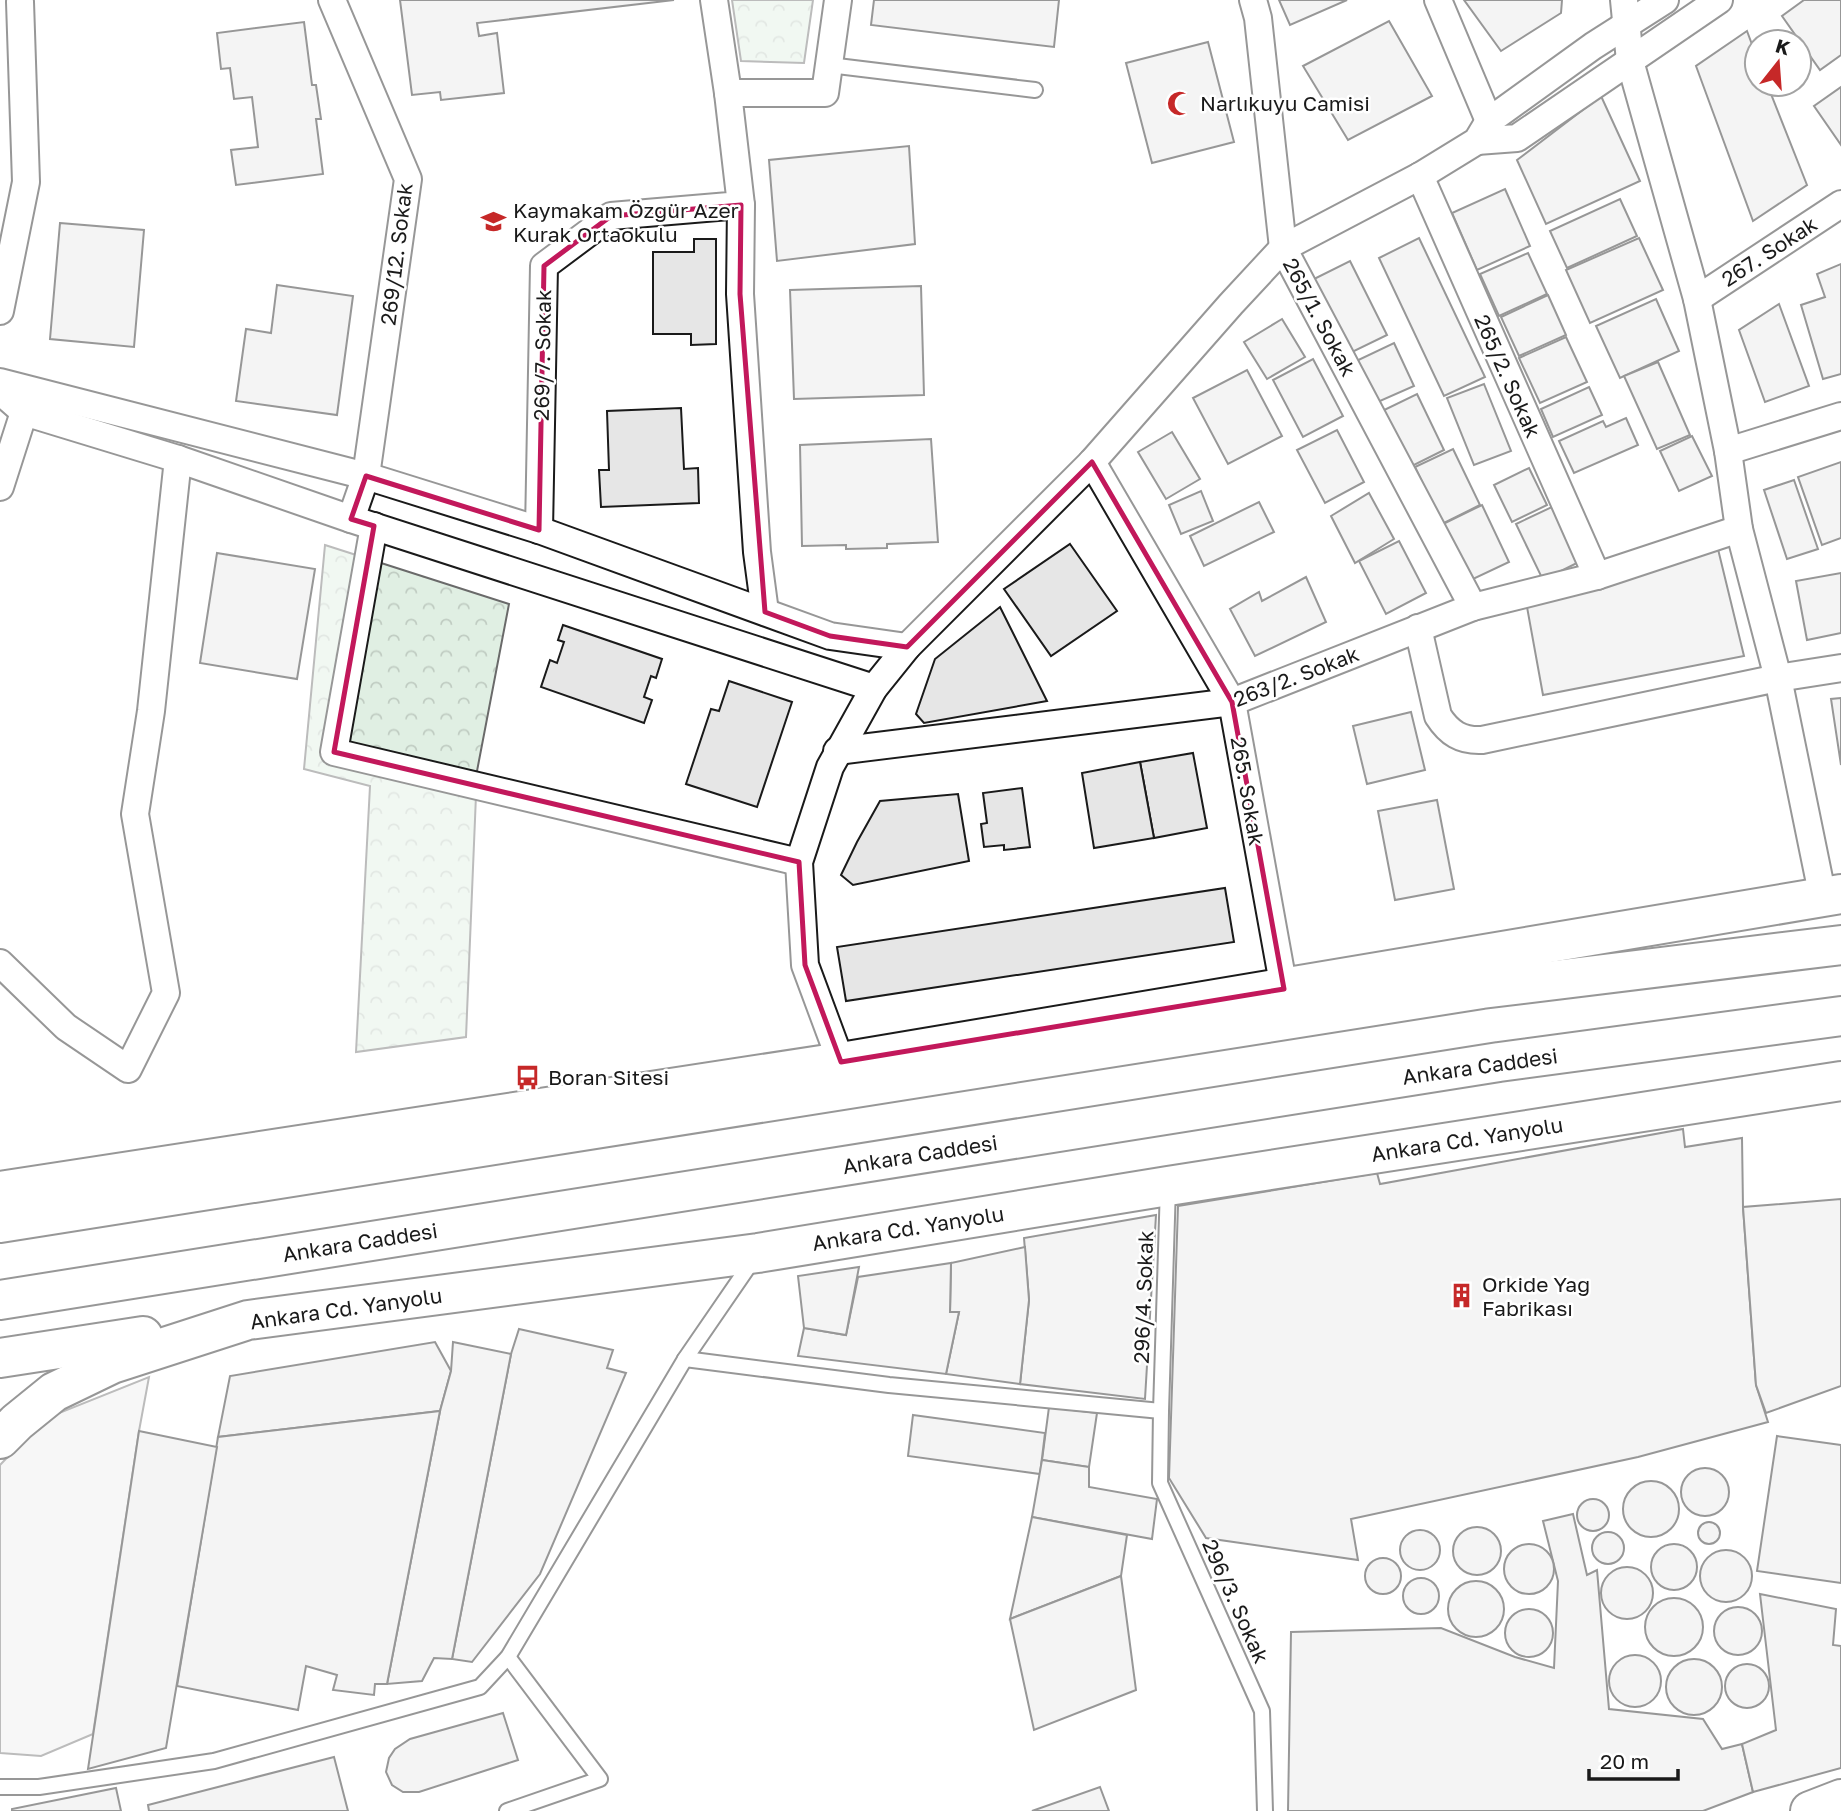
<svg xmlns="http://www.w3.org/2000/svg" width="1841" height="1811" viewBox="0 0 1841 1811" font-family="'Golos Text',sans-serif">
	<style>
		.forest { fill: url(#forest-crowns); stroke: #6a6a6a; stroke-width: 2 }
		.parking { fill: #ededed; stroke: #6a6a6a; stroke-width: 2 }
		.building { fill: #e6e6e6; stroke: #1a1a1a; stroke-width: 2 }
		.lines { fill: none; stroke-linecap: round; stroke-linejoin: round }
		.lane-casing { stroke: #1a1a1a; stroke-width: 18 }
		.street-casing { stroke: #1a1a1a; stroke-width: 30 }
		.secondary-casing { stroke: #1a1a1a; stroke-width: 42 }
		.primary-casing { stroke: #1a1a1a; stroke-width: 42 }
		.highway-casing { stroke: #1a1a1a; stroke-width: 42 }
		.lane { stroke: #fff; stroke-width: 14 }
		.street { stroke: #fff; stroke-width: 26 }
		.secondary { stroke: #fff; stroke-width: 38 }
		.primary { stroke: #fff; stroke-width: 38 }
		.highway { stroke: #fff; stroke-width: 38 }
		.marked { fill: none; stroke: #c2185b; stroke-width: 5; stroke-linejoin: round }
		.labels { text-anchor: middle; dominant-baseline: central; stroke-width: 5; stroke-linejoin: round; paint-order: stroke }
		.poi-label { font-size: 21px; fill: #1a1a1a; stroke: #fff; text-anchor: start }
		.street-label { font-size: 21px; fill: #1a1a1a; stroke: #fff }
	</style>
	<defs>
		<pattern id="forest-crowns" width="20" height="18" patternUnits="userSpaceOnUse" patternTransform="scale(1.75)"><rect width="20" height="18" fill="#e0efe3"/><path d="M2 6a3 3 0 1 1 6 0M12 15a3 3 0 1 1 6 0" fill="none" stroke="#c0ccc2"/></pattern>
	</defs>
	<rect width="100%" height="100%" fill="#fff"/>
	<g class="forest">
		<polygon points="732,0 813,0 804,63 741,61"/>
		<polygon points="325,545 509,604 477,771 466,1037 356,1052 370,786 304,769"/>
	</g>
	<polygon class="parking" points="149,1377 139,1431 93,1734 41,1756 0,1753 0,1465 44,1419"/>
	<g class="building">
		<polygon points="400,0 674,0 477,23 479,36 497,33 504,93 441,100 440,92 412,95"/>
		<polygon points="874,0 1059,0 1054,47 871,25"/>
		<polygon points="1279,0 1347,0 1290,25"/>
		<polygon points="1464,0 1562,0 1561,13 1501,51"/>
		<polygon points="1804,0 1841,0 1841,55 1820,70 1782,16"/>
		<polygon points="1389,21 1432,96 1348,140 1303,66"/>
		<polygon points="304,22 312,85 316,85 321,119 316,119 323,174 236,185 231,150 258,147 252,97 234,99 230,68 221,69 217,33"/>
		<polygon points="1747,31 1757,58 1757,84 1767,84 1807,185 1753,221 1696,66"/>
		<polygon points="1208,42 1234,142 1152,163 1126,63"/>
		<polygon points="1841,87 1841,145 1814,106"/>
		<polygon points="1601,96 1640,181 1546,224 1517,160"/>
		<polygon points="909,146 915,244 777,261 769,160"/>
		<polygon points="1505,189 1530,246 1477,270 1452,213"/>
		<polygon points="1620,199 1637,236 1567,268 1550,231"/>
		<polygon points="60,223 144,230 134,347 50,339"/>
		<polygon points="1419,238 1485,377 1444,396 1379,258"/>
		<polygon points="1639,238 1663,290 1590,323 1566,270"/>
		<polygon points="694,239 716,239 716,344 691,345 691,334 653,334 653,252 694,252"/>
		<polygon points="1528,253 1547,294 1499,316 1480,274"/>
		<polygon points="1350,261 1387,335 1346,355 1310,281"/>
		<polygon points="1841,264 1841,374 1823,379 1801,305 1825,297 1817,274"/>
		<polygon points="277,285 353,296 337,415 236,401 246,329 271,333"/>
		<polygon points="921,286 924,395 794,399 790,290"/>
		<polygon points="1548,295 1566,335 1519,356 1501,317"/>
		<polygon points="1656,299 1679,351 1620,378 1596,326"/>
		<polygon points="1779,304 1809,386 1765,402 1739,330"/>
		<polygon points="1282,319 1305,357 1267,379 1244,342"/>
		<polygon points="1566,337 1587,382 1540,403 1519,358"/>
		<polygon points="1394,343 1414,386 1371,405 1352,363"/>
		<polygon points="1313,359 1343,416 1303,437 1273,380"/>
		<polygon points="1658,362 1690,435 1657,449 1624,376"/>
		<polygon points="1247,370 1282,436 1228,464 1193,398"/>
		<polygon points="1484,384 1511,451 1474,465 1447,398"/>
		<polygon points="1589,387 1602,415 1553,437 1541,409"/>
		<polygon points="1417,394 1444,450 1406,469 1378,413"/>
		<polygon points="681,408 684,469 698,468 699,503 601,507 599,470 609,470 607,411"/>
		<polygon points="1626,418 1638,445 1574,473 1559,441 1603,421 1606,427"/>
		<polygon points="1337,430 1364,482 1325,503 1297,450"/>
		<polygon points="1172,432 1200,479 1166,499 1138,452"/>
		<polygon points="1692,436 1712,476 1679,491 1660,451"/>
		<polygon points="931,439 938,542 887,544 887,548 846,549 846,545 802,546 800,445"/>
		<polygon points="1453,449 1480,505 1442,524 1415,467"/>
		<polygon points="1841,462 1841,538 1822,545 1798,477"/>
		<polygon points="1529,468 1547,505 1512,522 1494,485"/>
		<polygon points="1794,480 1818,549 1787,559 1764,490"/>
		<polygon points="1201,491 1213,521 1181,534 1169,505"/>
		<polygon points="1369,493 1394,539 1355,563 1331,516"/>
		<polygon points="1259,502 1274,532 1204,566 1190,536"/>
		<polygon points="1482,505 1509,562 1471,580 1443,524"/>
		<polygon points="1554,506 1581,561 1543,580 1516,524"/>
		<polygon points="1399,541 1426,593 1386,614 1359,561"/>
		<polygon points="1070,544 1117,611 1051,656 1004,589"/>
		<polygon points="1717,545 1744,656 1543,695 1527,607"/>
		<polygon points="217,553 315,569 297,679 200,663"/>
		<polygon points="1841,573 1841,633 1807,640 1796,581"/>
		<polygon points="1306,577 1326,622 1255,656 1230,609 1259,592 1262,601"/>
		<polygon points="1000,607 1047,701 924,723 916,714 935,659"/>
		<polygon points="563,625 662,659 656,678 651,676 644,697 652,700 644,723 541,687 550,660 557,663 564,642 558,640"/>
		<polygon points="729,681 792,702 757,807 686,784 711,709 719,711"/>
		<polygon points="1841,698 1841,765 1831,699"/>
		<polygon points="1411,712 1425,770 1367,784 1353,726"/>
		<polygon points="1193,753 1207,828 1154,838 1140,762"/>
		<polygon points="1140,762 1154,838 1094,848 1082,773"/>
		<polygon points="1022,788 1030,847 1004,850 1004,845 984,847 981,824 987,823 983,793"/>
		<polygon points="958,794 969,861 853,885 841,875 857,842 880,801"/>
		<polygon points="1437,800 1454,889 1395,900 1378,811"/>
		<polygon points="1225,888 1234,942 846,1001 837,947"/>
		<polygon points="1683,1129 1685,1147 1742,1138 1743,1207 1756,1385 1768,1422 1638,1457 1351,1519 1358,1560 1206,1538 1169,1478 1178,1206 1377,1173 1380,1184"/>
		<polygon points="1841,1199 1841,1386 1766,1413 1756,1385 1743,1207"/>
		<polygon points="1156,1215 1145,1399 1020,1384 1029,1300 1024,1238"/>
		<polygon points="1025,1247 1029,1300 1020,1384 946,1374 959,1312 950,1312 951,1263"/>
		<polygon points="951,1263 950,1312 959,1312 946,1374 798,1356 804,1328 846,1335 858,1277"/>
		<polygon points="859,1267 846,1335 804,1328 798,1276"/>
		<polygon points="519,1329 613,1350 607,1368 626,1373 540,1574 472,1662 452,1659 511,1354"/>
		<polygon points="435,1342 451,1371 440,1411 218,1437 230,1376"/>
		<polygon points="453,1342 511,1354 452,1659 434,1658 422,1681 387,1684 440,1411 451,1371"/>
		<polygon points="1049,1407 1097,1413 1089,1467 1042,1460"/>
		<polygon points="440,1411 387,1684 375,1684 374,1695 333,1690 337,1675 306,1666 298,1710 177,1686 218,1437"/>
		<polygon points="913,1415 1045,1433 1040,1474 908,1456"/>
		<polygon points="139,1431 217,1447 166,1748 88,1769"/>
		<polygon points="1777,1436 1841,1445 1841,1583 1757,1571"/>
		<polygon points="1042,1460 1089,1467 1089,1487 1157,1499 1152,1539 1032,1517"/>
		<circle cx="1705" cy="1492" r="24"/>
		<circle cx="1651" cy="1509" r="28"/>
		<circle cx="1593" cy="1515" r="16"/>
		<polygon points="1573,1514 1587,1575 1597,1570 1609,1709 1703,1719 1722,1749 1742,1744 1753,1792 1703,1811 1288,1811 1291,1632 1441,1628 1515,1657 1554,1668 1558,1581 1543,1521"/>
		<polygon points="1032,1517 1127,1535 1121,1576 1010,1619"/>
		<circle cx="1709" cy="1533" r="11"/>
		<circle cx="1477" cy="1551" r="24"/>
		<circle cx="1420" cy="1550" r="20"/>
		<circle cx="1608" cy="1548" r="16"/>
		<circle cx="1674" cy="1567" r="23"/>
		<circle cx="1529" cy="1569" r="25"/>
		<circle cx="1726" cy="1576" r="26"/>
		<circle cx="1383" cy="1576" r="18"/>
		<circle cx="1627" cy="1593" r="26"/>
		<polygon points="1121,1576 1136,1690 1034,1730 1010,1619"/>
		<circle cx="1421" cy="1596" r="18"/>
		<circle cx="1476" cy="1609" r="28"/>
		<polygon points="1760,1594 1836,1609 1833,1645 1841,1646 1841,1768 1753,1792 1742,1744 1776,1730"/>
		<circle cx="1674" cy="1627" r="29"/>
		<circle cx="1738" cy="1631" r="24"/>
		<circle cx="1529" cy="1633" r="24"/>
		<circle cx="1635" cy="1681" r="26"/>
		<circle cx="1694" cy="1687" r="28"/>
		<circle cx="1747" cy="1686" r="22"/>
		<polygon points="503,1713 518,1760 419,1792 403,1792 392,1785 386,1772 389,1758 395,1749 410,1739"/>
		<polygon points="334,1757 348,1811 149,1811 148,1805"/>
		<polygon points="1100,1787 1109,1811 1032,1811"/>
		<polygon points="116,1788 121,1811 12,1811 12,1809"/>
	</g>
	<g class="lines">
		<defs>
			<g id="lane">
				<polyline points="829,65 1035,90"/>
				<polyline points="1168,1186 1161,1411 1160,1483 1262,1711 1265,1811"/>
				<polyline points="685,1359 889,1385 1161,1411"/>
				<polyline points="0,1787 39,1787 214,1761 480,1687 508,1657 685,1359 753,1260"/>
				<polyline points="507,1811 600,1779 508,1657"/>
			</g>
			<g id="street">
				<polyline points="332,0 408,179 366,476 351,519"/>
				<polyline points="1253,0 1258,18 1283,248 1473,607"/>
				<polyline points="1438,0 1489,121"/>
				<polyline points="1624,0 1630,61 1697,299 1728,451 1739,529 1778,678 1823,898"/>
				<polyline points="728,93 825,93 838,0"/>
				<polyline points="1477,141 1517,138 1719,0"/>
				<polyline points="1420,176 1597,576"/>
				<polyline points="741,205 740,294 757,552 765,612"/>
				<polyline points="1697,299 1841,204"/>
				<polyline points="0,311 26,182 20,2"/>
				<polyline points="0,382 366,476 539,530 830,636 907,647"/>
				<polyline points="0,391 24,412 178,459 351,519 874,688"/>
				<polyline points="1728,451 1841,416"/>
				<polyline points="1092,462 1232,702 1284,989"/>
				<polyline points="0,487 24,412"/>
				<polyline points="374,526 334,752 799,862"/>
				<polyline points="539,530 544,266 611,216 741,205 728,93 714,0"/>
				<path d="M1418 628 1438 716C1449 733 1461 741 1482 740L1778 678 1841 668"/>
				<polyline points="837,751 1232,702 1473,607 1597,576 1739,529"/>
				<polyline points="0,963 66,1027 128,1069 166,993 135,814 151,711 178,459"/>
				<polyline points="841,1062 805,965 799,862 830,767 874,688 907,647 1092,462 1231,304 1283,248 1420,176 1477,141 1489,121 1593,46 1665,0"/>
			</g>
			<polyline id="secondary" points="1810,1811 1841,1799"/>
			<g id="primary">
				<polyline points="0,1191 841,1062 1841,894"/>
				<polyline points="0,1358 143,1336"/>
				<polyline points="0,1439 17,1422 54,1392 112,1364 248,1320 758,1253 1168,1186 1841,1081"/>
			</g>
			<g id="highway">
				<polyline points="0,1223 1482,989 1841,945"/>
				<polyline points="0,1300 1499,1062 1841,1016"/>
			</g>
		</defs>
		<use href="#lane" class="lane-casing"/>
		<use href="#street" class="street-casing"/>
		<use href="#secondary" class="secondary-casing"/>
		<use href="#primary" class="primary-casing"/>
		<use href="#highway" class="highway-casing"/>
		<use href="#lane" class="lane"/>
		<use href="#street" class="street"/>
		<use href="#secondary" class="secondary"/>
		<use href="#primary" class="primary"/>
		<use href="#highway" class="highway"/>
	</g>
	<path d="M0 0H1841V1811H0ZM741 205 740 294 765 612 830 636 907 647 1092 462 1232 702 1284 989 841 1062 805 965 799 862 334 752 374 526 351 519 366 476 539 530 544 266 611 216Z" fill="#fff" fill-opacity=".55" fill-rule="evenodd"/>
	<path class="marked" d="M741 205 740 294 765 612 830 636 907 647 1092 462 1232 702 1284 989 841 1062 805 965 799 862 334 752 374 526 351 519 366 476 539 530 544 266 611 216Z"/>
	<defs>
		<symbol id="mosque-bare" viewBox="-9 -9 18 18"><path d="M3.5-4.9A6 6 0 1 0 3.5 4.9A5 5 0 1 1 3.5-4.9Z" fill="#c62828" stroke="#fff" stroke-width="2.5" paint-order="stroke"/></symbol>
		<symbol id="school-bare" viewBox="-9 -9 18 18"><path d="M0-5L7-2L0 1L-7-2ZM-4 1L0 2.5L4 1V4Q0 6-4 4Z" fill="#c62828" stroke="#fff" stroke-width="2.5" paint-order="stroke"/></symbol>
		<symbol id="bus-bare" viewBox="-9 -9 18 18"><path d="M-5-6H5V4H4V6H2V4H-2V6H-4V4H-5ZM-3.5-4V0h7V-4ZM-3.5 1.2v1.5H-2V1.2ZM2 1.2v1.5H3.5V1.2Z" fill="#c62828" stroke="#fff" stroke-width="2.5" paint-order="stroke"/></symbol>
		<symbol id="building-bare" viewBox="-9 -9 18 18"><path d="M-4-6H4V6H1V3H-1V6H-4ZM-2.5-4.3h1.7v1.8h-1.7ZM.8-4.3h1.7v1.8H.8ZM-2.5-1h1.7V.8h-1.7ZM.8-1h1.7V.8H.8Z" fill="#c62828" stroke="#fff" stroke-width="2.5" paint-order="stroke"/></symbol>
	</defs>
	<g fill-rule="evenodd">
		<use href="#mosque-bare" x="1162" y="86" width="35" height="35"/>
		<use href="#school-bare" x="476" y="204" width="35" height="35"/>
		<use href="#bus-bare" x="510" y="1060" width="35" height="35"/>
		<use href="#building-bare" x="1444" y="1278" width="35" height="35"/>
	</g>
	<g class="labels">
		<g class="poi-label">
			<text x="1200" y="103">Narlıkuyu Camisi</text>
			<text x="513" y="210">Kaymakam Özgür Azer<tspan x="513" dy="24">Kurak Ortaokulu</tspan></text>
			<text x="548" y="1077">Boran Sitesi</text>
			<text x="1482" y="1284">Orkide Yağ<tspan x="1482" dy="24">Fabrikası</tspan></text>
		</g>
		<g class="street-label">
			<text transform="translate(1769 251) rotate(-33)">267. Sokak</text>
			<text transform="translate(396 254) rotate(-83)">269/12. Sokak</text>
			<text transform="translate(1320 317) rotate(62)">265/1. Sokak</text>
			<text transform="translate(542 355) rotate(-89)">269/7. Sokak</text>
			<text transform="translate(1508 376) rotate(66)">265/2. Sokak</text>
			<text transform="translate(1296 676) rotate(-21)">263/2. Sokak</text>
			<text transform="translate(1248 791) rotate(80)">265. Sokak</text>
			<text transform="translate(1480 1066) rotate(-8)">Ankara Caddesi</text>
			<text transform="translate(1467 1139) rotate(-9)">Ankara Cd. Yanyolu</text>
			<text transform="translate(920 1154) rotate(-9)">Ankara Caddesi</text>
			<text transform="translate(908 1228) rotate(-9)">Ankara Cd. Yanyolu</text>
			<text transform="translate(360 1242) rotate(-9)">Ankara Caddesi</text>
			<text transform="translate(1143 1297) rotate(-88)">296/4. Sokak</text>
			<text transform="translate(346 1308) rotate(-8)">Ankara Cd. Yanyolu</text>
			<text transform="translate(1236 1601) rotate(66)">296/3. Sokak</text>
		</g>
	</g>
	<g transform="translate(1778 63) rotate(17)"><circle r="33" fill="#ffffff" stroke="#a3a3a3" stroke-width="2"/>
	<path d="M0-5L12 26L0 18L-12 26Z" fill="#c62828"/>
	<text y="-10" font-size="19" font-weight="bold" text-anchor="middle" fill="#1a1a1a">K</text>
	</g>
	<path d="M1589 1769v10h89v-10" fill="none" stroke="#1a1a1a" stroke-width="3.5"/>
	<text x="1600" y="1769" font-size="21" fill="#1a1a1a" stroke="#ffffff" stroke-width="5" paint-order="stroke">20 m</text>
</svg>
